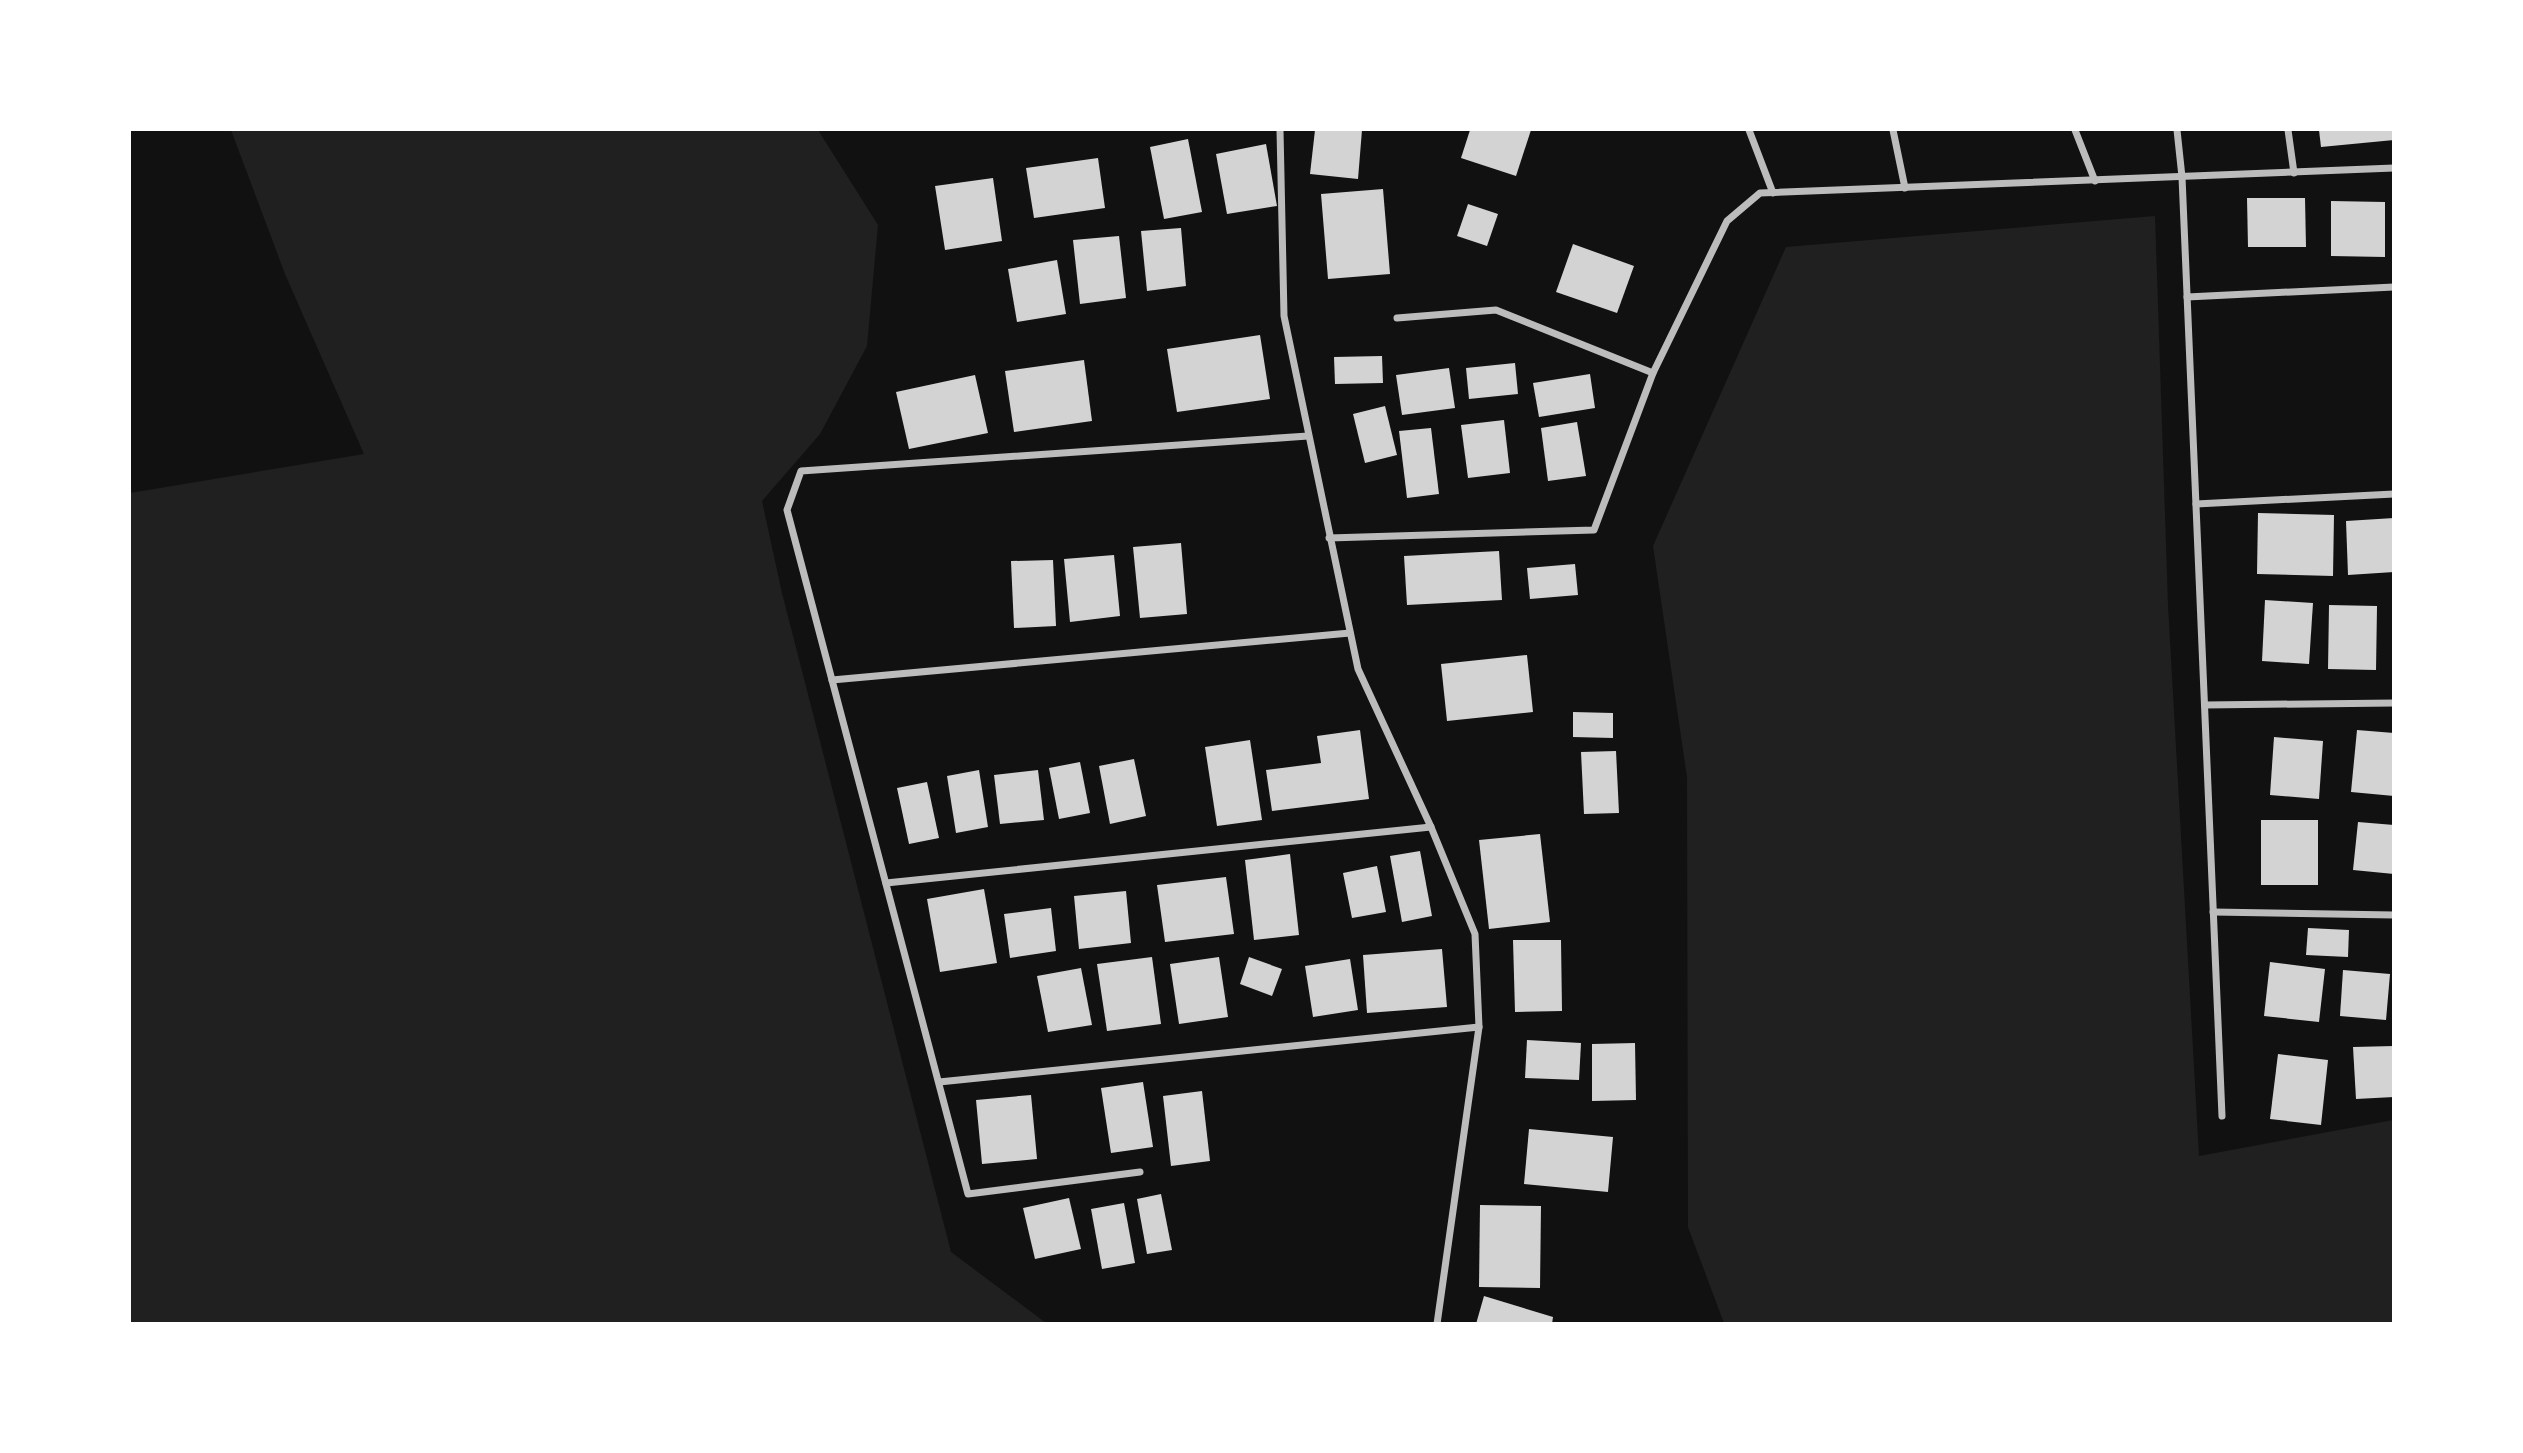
<svg xmlns="http://www.w3.org/2000/svg" width="2523" height="1453" viewBox="0 0 2523 1453" font-family="'Space Grotesk',sans-serif">
	<style>
		.green { fill: #202020 }
		.building { fill: #d3d3d3 }
		.lines { fill: none; stroke-linecap: round; stroke-linejoin: round }
		.minor { stroke: #bcbcbc; stroke-width: 7 }
	</style>
	<rect width="100%" height="100%" fill="#111"/>
	<g class="green">
		<polygon points="231,130 818,130 878,225 867,346 820,434 762,501 782,593 951,1252 1046,1323 130,1323 130,493 364,454 285,274"/>
		<polygon points="2155,216 2168,605 2199,1156 2393,1120 2393,1323 1724,1323 1688,1227 1687,777 1653,546 1786,247"/>
	</g>
	<g class="building">
		<polygon points="1315,130 1362,130 1358,179 1310,174"/>
		<polygon points="1470,130 1531,130 1516,176 1461,158"/>
		<polygon points="2319,130 2394,130 2394,140 2321,147"/>
		<polygon points="1188,139 1202,212 1164,219 1150,147"/>
		<polygon points="1266,144 1277,206 1227,214 1216,154"/>
		<polygon points="1098,158 1105,208 1034,218 1026,168"/>
		<polygon points="993,178 1002,241 945,250 935,186"/>
		<polygon points="1383,189 1390,274 1328,279 1321,194"/>
		<polygon points="2247,198 2305,198 2306,247 2248,247"/>
		<polygon points="2331,201 2385,202 2385,257 2331,256"/>
		<polygon points="1468,204 1498,214 1487,246 1457,236"/>
		<polygon points="1181,228 1186,286 1147,291 1141,231"/>
		<polygon points="1119,236 1126,298 1080,304 1073,240"/>
		<polygon points="1573,244 1634,266 1617,313 1556,292"/>
		<polygon points="1057,260 1066,314 1017,322 1008,269"/>
		<polygon points="1260,335 1270,399 1177,412 1167,349"/>
		<polygon points="1382,356 1383,383 1335,384 1334,357"/>
		<polygon points="1084,360 1092,421 1014,432 1005,371"/>
		<polygon points="1515,363 1518,394 1469,399 1466,368"/>
		<polygon points="1449,368 1455,408 1402,415 1396,375"/>
		<polygon points="1590,374 1595,408 1539,417 1533,383"/>
		<polygon points="975,375 988,433 909,449 896,392"/>
		<polygon points="1385,406 1397,455 1365,463 1353,414"/>
		<polygon points="1504,420 1510,473 1468,478 1461,425"/>
		<polygon points="1577,422 1586,476 1548,481 1541,428"/>
		<polygon points="1431,428 1439,494 1407,498 1399,431"/>
		<polygon points="2258,513 2334,515 2333,576 2257,574"/>
		<polygon points="2394,518 2394,572 2348,575 2346,521"/>
		<polygon points="1181,543 1187,614 1140,618 1133,547"/>
		<polygon points="1499,551 1502,600 1407,605 1404,556"/>
		<polygon points="1114,555 1120,616 1070,622 1064,559"/>
		<polygon points="1053,560 1056,626 1014,628 1011,561"/>
		<polygon points="1575,564 1578,595 1530,599 1527,568"/>
		<polygon points="2265,600 2313,603 2309,664 2262,661"/>
		<polygon points="2329,605 2377,606 2376,670 2328,669"/>
		<polygon points="1527,655 1533,712 1447,721 1441,664"/>
		<polygon points="1573,712 1613,713 1613,738 1573,737"/>
		<polygon points="1360,730 1369,799 1272,811 1266,770 1321,763 1317,736"/>
		<polygon points="2357,730 2394,733 2394,796 2351,792"/>
		<polygon points="2274,737 2323,741 2319,799 2270,795"/>
		<polygon points="1250,740 1262,820 1217,826 1205,747"/>
		<polygon points="1616,751 1619,813 1584,814 1581,752"/>
		<polygon points="1134,759 1146,816 1110,824 1099,766"/>
		<polygon points="1080,762 1090,813 1059,819 1049,768"/>
		<polygon points="979,770 988,827 956,833 947,776"/>
		<polygon points="1038,770 1044,820 1000,824 994,775"/>
		<polygon points="927,782 939,838 909,844 897,788"/>
		<rect x="2261" y="820" width="57" height="65"/>
		<polygon points="2358,822 2394,825 2394,874 2353,870"/>
		<polygon points="1540,834 1550,922 1489,929 1479,840"/>
		<polygon points="1420,851 1432,916 1402,922 1390,856"/>
		<polygon points="1290,854 1299,935 1254,940 1245,860"/>
		<polygon points="1377,866 1386,912 1352,918 1343,873"/>
		<polygon points="1226,877 1234,934 1165,942 1157,885"/>
		<polygon points="984,889 997,963 940,972 927,899"/>
		<polygon points="1126,891 1131,943 1079,949 1074,896"/>
		<polygon points="1051,908 1056,951 1010,958 1004,914"/>
		<polygon points="2308,928 2349,930 2348,957 2306,955"/>
		<polygon points="1513,940 1561,940 1562,1011 1515,1012"/>
		<polygon points="1442,949 1447,1007 1367,1013 1363,955"/>
		<polygon points="1152,957 1161,1024 1107,1031 1097,964"/>
		<polygon points="1219,957 1228,1017 1179,1024 1170,964"/>
		<polygon points="1249,957 1282,969 1272,996 1240,984"/>
		<polygon points="1350,959 1358,1010 1313,1017 1305,966"/>
		<polygon points="2270,962 2325,969 2319,1022 2264,1016"/>
		<polygon points="1081,968 1092,1025 1048,1032 1037,976"/>
		<polygon points="2343,970 2390,974 2386,1020 2340,1016"/>
		<polygon points="1527,1040 1581,1043 1579,1080 1525,1078"/>
		<polygon points="1635,1043 1636,1100 1592,1101 1592,1044"/>
		<polygon points="2394,1046 2394,1097 2356,1099 2353,1047"/>
		<polygon points="2278,1054 2328,1060 2321,1125 2270,1119"/>
		<polygon points="1143,1082 1153,1147 1111,1153 1101,1088"/>
		<polygon points="1202,1091 1210,1161 1171,1166 1163,1096"/>
		<polygon points="1031,1095 1037,1159 982,1164 976,1100"/>
		<polygon points="1529,1129 1613,1137 1608,1192 1524,1184"/>
		<polygon points="1161,1194 1172,1250 1147,1254 1137,1199"/>
		<polygon points="1069,1198 1081,1249 1035,1259 1023,1208"/>
		<polygon points="1124,1203 1135,1263 1102,1269 1091,1209"/>
		<polygon points="1480,1205 1541,1206 1540,1288 1479,1287"/>
		<polygon points="1484,1296 1553,1317 1552,1324 1476,1324"/>
	</g>
	<g class="lines">
		<g class="minor">
			<polyline points="1280,130 1284,316 1358,669 1431,827 1475,934 1479,1027 1437,1324"/>
			<polyline points="1749,130 1773,193"/>
			<polyline points="1893,130 1905,188"/>
			<polyline points="2075,130 2095,181"/>
			<polyline points="2177,130 2182,177 2222,1116"/>
			<polyline points="2288,130 2294,173"/>
			<polyline points="2187,297 2394,287"/>
			<polyline points="1397,318 1496,310 1653,373"/>
			<polyline points="2196,504 2394,494"/>
			<polyline points="1329,538 1594,530 1653,373 1727,221 1760,193 2394,168"/>
			<polyline points="832,680 1350,633"/>
			<polyline points="2205,705 2394,703"/>
			<polyline points="886,883 1431,827"/>
			<polyline points="2213,912 2394,915"/>
			<polyline points="939,1082 1479,1027"/>
			<polyline points="1140,1172 968,1194 787,510 801,471 1308,436"/>
		</g>
	</g>
	<rect width="2523" height="1453" fill="none" stroke="#ffffff" stroke-width="262"/>
</svg>
